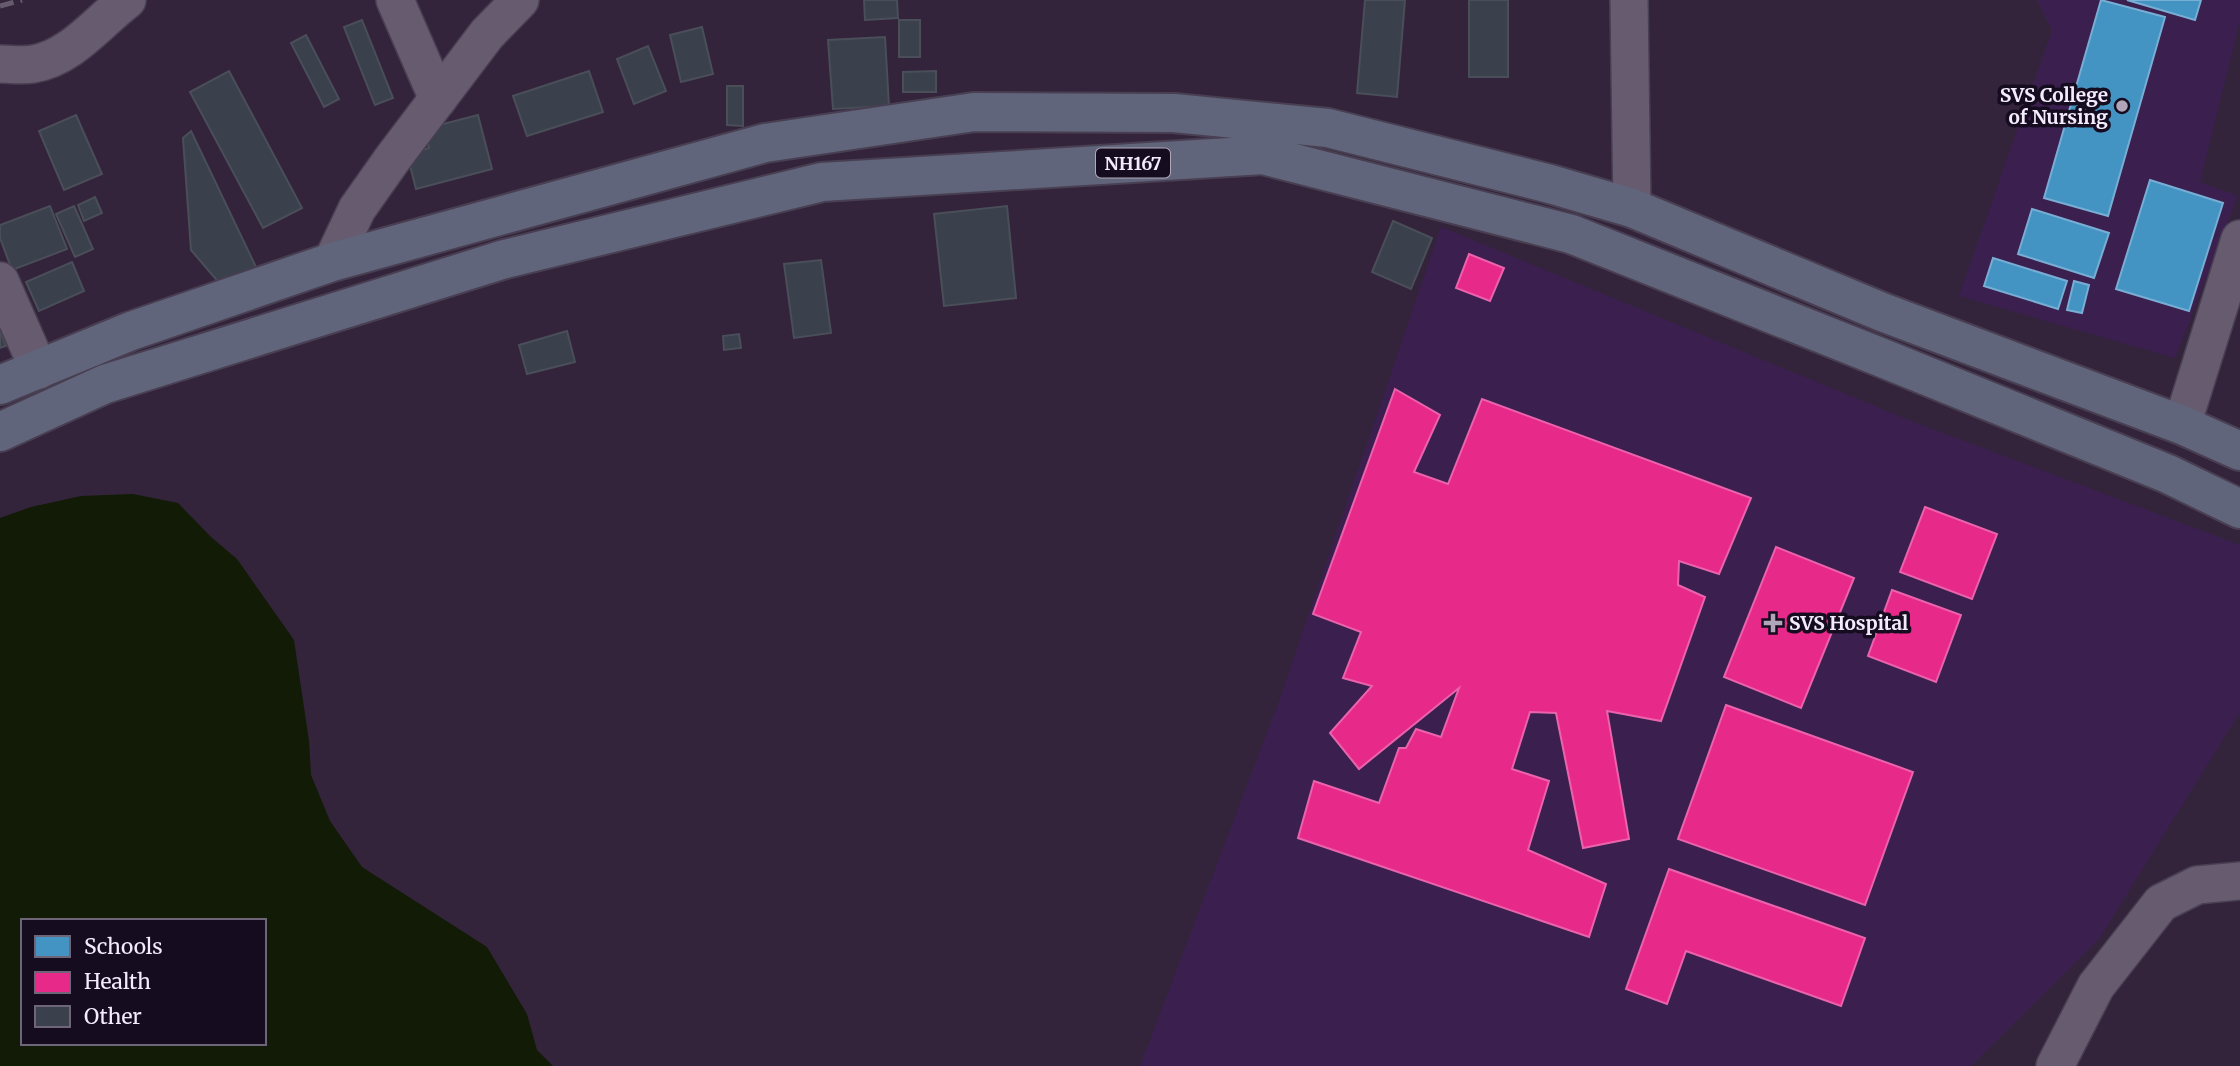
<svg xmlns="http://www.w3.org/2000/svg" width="2240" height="1066" viewBox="0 0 2240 1066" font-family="Merriweather,serif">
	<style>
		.built { fill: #3b204f }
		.water { fill: #111b05; fill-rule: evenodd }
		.schools { fill: #4393c3; stroke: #78add4; stroke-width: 2 }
		.health { fill: #e7298a; stroke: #eb63ac; stroke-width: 2 }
		.building { fill: #3a414c; stroke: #4a4e59; stroke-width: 2 }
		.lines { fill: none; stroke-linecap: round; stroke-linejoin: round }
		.minor-casing { stroke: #493f52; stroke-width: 40 }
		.highway-casing { stroke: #493f52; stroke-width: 42 }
		.minor { stroke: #675c6f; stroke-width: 37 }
		.highway { stroke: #61657c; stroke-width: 38 }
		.rail { stroke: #665b6e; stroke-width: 5; stroke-dasharray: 14 7; stroke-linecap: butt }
		.poi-dot { fill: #b0a5b9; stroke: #160c1f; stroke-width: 2.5 }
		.labels { text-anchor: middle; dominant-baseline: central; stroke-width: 7; stroke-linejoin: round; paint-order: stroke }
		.shield { fill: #160c1f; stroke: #b1a8ba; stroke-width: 2 }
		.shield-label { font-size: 18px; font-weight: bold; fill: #f4ebfd }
		.poi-label { font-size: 19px; font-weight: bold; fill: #f4ebfd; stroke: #160c1f; text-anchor: end }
	</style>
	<rect width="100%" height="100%" fill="#33243c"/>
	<g class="built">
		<polygon points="2037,0 2240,0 2240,20 2200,182 2238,196 2175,358 1959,296 2052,30"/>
		<polygon points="1441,227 1911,421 2240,545 2240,712 2099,939 1971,1066 1140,1066 1279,701"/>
	</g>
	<path class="water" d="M133 494 178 503 211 537 237 559 294 640 309 741 311 775 330 821 362 867 487 947 527 1014 537 1050 553 1066H0V518L31 507 81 496ZM23 921H264V1043H23Z"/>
	<g class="schools">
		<polygon points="2101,0 2165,17 2108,216 2044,198"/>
		<polygon points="2127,0 2201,0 2195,20"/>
		<polygon points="2150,180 2223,203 2189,311 2116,289"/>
		<polygon points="2032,209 2109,233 2094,278 2018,254"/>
		<polygon points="1993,258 2067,281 2058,309 1984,286"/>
		<polygon points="2074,281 2089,285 2082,313 2067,310"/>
	</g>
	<g class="health">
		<polygon points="1469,254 1504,268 1490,301 1456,288"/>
		<polygon points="1395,389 1440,415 1414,472 1448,484 1482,399 1751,498 1719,574 1679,561 1678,585 1705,597 1661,721 1607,711 1629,839 1583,848 1556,713 1530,712 1512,769 1549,781 1528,850 1606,884 1589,937 1298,838 1314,781 1379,803 1399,748 1406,748 1416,729 1441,737 1459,688 1359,769 1330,733 1372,686 1343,678 1361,632 1313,614"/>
		<polygon points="1925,507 1997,534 1972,599 1900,572"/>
		<polygon points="1776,547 1854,578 1801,708 1724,677"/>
		<polygon points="1892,590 1961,615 1936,682 1868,656"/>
		<polygon points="1726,705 1913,772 1865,905 1678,839"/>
		<polygon points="1669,869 1865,938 1841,1006 1686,951 1667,1004 1626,989"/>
	</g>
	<g class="building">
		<polygon points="864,0 897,0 898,18 865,20"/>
		<polygon points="1365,0 1405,0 1397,97 1357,93"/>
		<rect x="1469" y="0" width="39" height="77"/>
		<polygon points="362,20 393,98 375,105 344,27"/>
		<rect x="899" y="20" width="21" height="37"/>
		<polygon points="702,27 713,74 681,82 670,35"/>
		<polygon points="306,35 339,99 324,107 291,43"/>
		<polygon points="885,37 889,106 833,109 828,40"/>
		<polygon points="648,46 666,91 634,104 617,59"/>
		<polygon points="229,71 302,208 263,228 190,92"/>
		<polygon points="589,71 603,112 527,136 513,96"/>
		<polygon points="936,71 936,92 903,92 903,72"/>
		<polygon points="727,86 743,86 743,126 727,125"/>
		<polygon points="76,115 102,174 64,190 39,131"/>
		<polygon points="478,115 492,169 416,189 407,154 429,148 424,129"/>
		<polygon points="191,131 256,267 220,284 191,250 183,138"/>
		<polygon points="95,197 102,213 84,221 78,205"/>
		<polygon points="50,206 67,249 12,270 0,238 0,225"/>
		<polygon points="74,206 93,249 75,257 56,214"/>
		<polygon points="1007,206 1016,298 944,306 934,214"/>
		<polygon points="1393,221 1432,238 1411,289 1372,272"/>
		<polygon points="821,260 831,333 794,338 784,264"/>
		<polygon points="72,262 84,291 39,311 26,282"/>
		<polygon points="0,330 6,346 0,348"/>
		<polygon points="567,331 575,362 527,374 519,345"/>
		<polygon points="739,334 741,348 724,350 723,336"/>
	</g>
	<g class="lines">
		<defs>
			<g id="minor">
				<polyline points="395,0 438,99"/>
				<polyline points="1629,0 1632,208"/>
				<path d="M0 64C11 64 22 66 33 64 71 58 98 22 127 0"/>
				<polyline points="332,262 357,209 393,158 487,34 520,0"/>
				<polyline points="0,281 39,370"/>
				<polyline points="2182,425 2240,239"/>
				<polyline points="2055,1066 2096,986 2161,903 2197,885 2240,881"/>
			</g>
			<g id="highway">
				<polyline points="0,385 131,331 332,262 765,143 974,112 1174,113 1328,128 1550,184 1632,208 1882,312 2182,425 2240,451"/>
				<polyline points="0,432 105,384 505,259 822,182 1263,155 1571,234 1885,359 2168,474 2240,509"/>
			</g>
		</defs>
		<use href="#minor" class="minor-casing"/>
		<use href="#highway" class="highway-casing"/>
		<use href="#minor" class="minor"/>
		<use href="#highway" class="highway"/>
		<polyline class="rail" points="0,6 22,0"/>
	</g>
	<g class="poi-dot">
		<circle cx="2122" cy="106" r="7"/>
		<path d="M1769.5 612.5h7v7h7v7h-7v7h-7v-7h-7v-7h7z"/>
	</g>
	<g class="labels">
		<rect class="shield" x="1096" y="148.5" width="74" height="29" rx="5"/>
		<g class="shield-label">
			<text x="1133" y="163">NH167</text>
		</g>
		<g class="poi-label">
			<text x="2108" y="95">SVS College<tspan x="2108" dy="22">of Nursing</tspan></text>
			<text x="1789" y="623" text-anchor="start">SVS Hospital</text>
		</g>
	</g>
	<rect x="21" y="919" width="245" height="126" fill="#160c1f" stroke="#6f6578" stroke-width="2"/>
	<rect x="35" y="936" width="35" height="21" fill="#4393c3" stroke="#6f6578" stroke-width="2"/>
	<text x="84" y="954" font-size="21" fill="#f4ebfd">Schools</text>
	<rect x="35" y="972" width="35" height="21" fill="#e7298a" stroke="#6f6578" stroke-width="2"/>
	<text x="84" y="989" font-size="21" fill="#f4ebfd">Health</text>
	<rect x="35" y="1006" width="35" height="21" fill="#3a414c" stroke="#6f6578" stroke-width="2"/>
	<text x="84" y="1024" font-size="21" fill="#f4ebfd">Other</text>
</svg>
